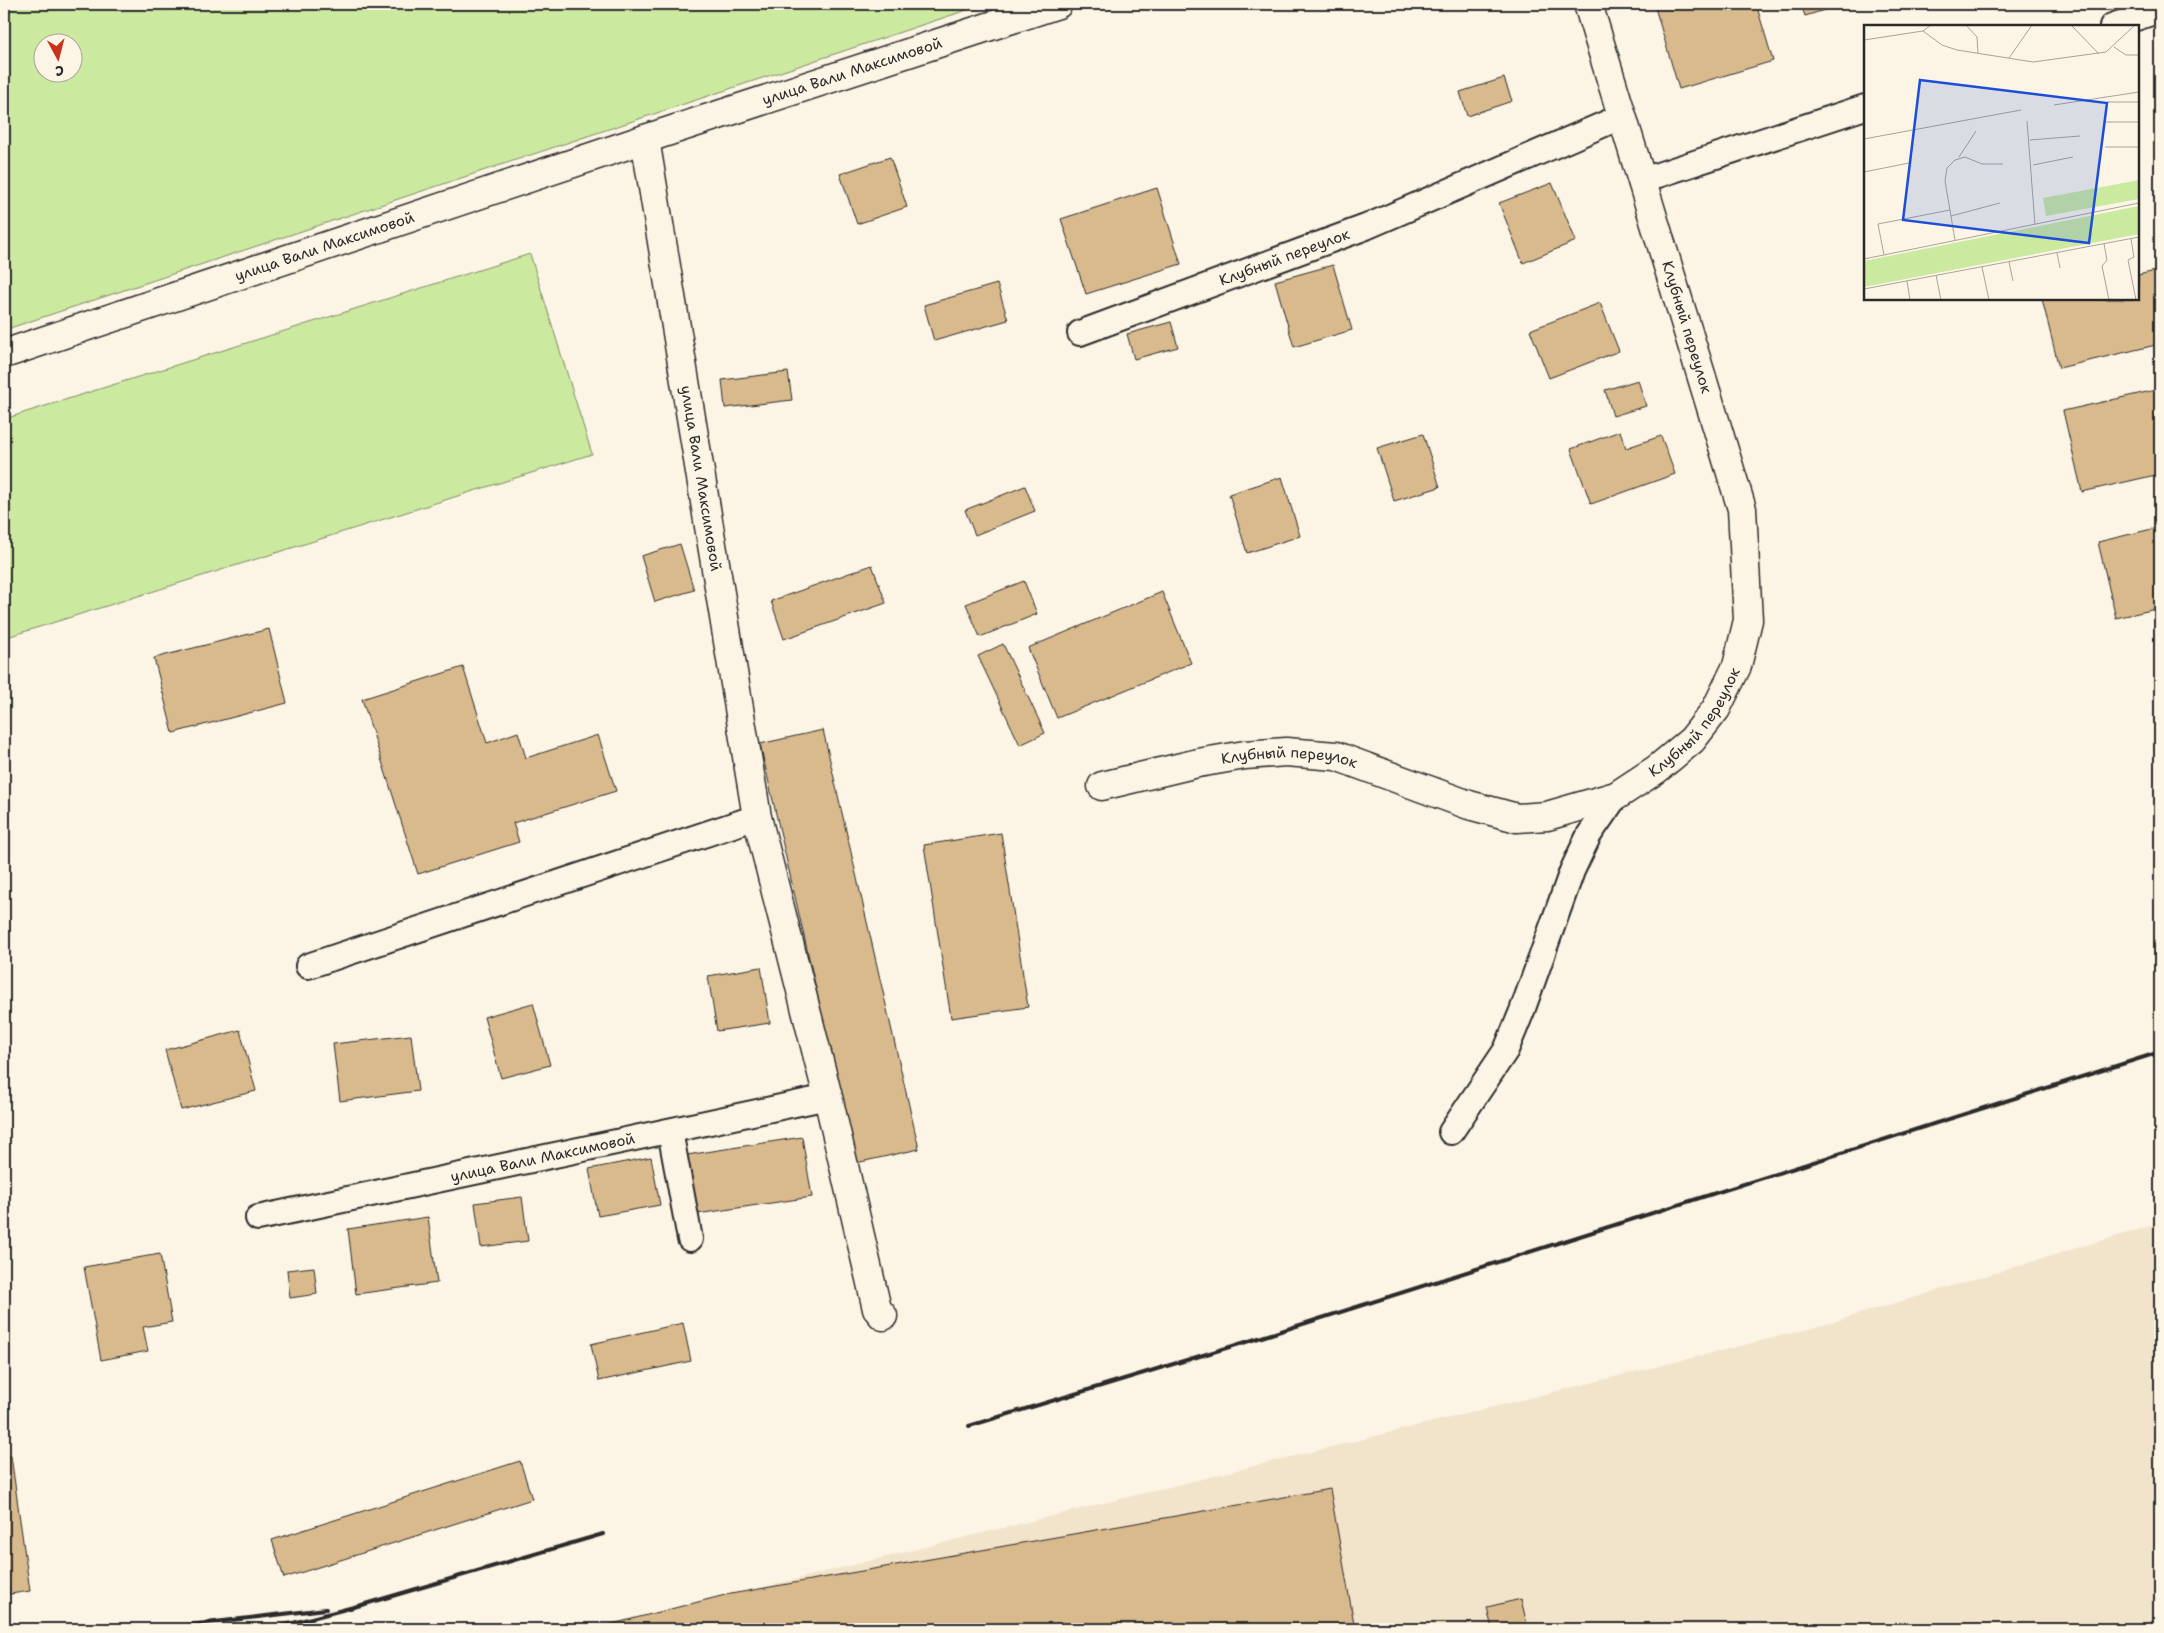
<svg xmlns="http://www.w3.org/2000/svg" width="2164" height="1633" viewBox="0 0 2164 1633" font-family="'Shantell Sans',sans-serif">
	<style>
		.built { fill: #f2e3cb }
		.green { fill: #cce9a0; stroke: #7c8a66; fill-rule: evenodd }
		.building { fill: #d9ba8d; stroke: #2b2b2b }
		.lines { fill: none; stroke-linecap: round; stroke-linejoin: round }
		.service-casing { stroke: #2b2b2b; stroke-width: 28 }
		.minor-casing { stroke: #2b2b2b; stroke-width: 31 }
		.secondary-casing { stroke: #2b2b2b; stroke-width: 31 }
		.service { stroke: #fcf5e5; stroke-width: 24 }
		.minor { stroke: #fcf5e5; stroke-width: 28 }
		.secondary { stroke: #fcf5e5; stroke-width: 28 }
		.rail { stroke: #2b2b2b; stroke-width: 4 }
		.labels { text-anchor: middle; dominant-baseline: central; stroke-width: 5; stroke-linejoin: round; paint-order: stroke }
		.street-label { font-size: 15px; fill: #2b2b2b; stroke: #fcf5e5 }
		.inset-road { fill: none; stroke: #a8a49b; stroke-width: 1 }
		.view { fill: #1d4ed8; fill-opacity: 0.15; stroke: #1d4ed8; stroke-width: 2.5 }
		.inset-edge { fill: none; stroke: #2b2b2b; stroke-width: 2.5 }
	</style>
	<rect width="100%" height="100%" fill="#fcf5e5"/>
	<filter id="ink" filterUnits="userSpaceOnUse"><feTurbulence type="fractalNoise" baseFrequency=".02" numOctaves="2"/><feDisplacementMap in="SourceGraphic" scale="10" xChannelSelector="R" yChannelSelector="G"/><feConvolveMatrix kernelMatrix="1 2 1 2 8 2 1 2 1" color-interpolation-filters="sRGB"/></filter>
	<g filter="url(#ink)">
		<polygon class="built" points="2160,1223 2160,1629 594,1629 1813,1328"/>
		<g class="green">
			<path d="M4 4H985L4 330ZM42 42H72V72H42Z"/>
			<polygon points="530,254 592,454 4,638 4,419"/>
		</g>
		<g class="building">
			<polygon points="1654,4 1756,4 1773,61 1679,89"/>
			<polygon points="1801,4 1844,4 1805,16"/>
			<polygon points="1504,78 1512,101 1467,116 1460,92"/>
			<polygon points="890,157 907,207 857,224 840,174"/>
			<polygon points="1552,183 1576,241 1523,263 1499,203"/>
			<polygon points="1157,188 1181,264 1086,294 1061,219"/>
			<polygon points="1333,265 1352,330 1294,347 1275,281"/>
			<polygon points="2160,270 2160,344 2059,368 2042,299 2138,299 2138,275"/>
			<polygon points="997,284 1008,320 934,341 924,305"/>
			<polygon points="1600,303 1619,351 1549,378 1530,330"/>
			<polygon points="1171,322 1178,347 1134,359 1127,334"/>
			<polygon points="788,372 792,400 725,408 722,380"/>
			<polygon points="1638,380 1646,406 1613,416 1605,390"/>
			<polygon points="2160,389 2160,474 2082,492 2063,411"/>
			<polygon points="1620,431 1626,448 1661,436 1675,474 1591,504 1571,449"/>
			<polygon points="1423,434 1440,487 1394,501 1377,448"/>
			<polygon points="1282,477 1300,536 1247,553 1229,494"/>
			<polygon points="1025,486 1035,511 975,535 965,510"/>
			<polygon points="2160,527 2160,608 2116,618 2098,542"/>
			<polygon points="680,544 694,590 655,602 641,556"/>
			<polygon points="872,565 886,603 784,639 771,601"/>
			<polygon points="1024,581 1037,614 980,637 966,604"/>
			<polygon points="1162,592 1191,663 1057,718 1028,648"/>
			<polygon points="269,629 287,703 173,733 154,658"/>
			<polygon points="1003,644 1045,733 1020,745 978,656"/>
			<polygon points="463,667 487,743 518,732 526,758 598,735 616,791 513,823 519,842 418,874 362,699"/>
			<polygon points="823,730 919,1149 856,1163 760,744"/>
			<polygon points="1001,833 1028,1007 951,1018 924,845"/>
			<polygon points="761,967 770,1023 717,1031 708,976"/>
			<polygon points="533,1003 550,1065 501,1078 484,1017"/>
			<polygon points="240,1030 256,1091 181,1110 165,1050"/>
			<polygon points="411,1035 418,1091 340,1101 333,1044"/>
			<polygon points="802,1137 812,1197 697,1214 687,1155"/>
			<polygon points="651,1157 660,1205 598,1216 589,1169"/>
			<polygon points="522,1197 528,1241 481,1247 475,1203"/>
			<polygon points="428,1217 437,1283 356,1294 348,1229"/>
			<polygon points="160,1254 172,1322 143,1327 148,1351 101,1360 84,1267"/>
			<polygon points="314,1267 317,1294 290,1298 287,1270"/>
			<polygon points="683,1323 691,1361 599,1381 591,1344"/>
			<polygon points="11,1456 30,1591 4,1595 4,1457"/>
			<polygon points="520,1461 532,1499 284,1578 272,1540"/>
			<polygon points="1330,1489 1355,1629 593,1629 725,1595"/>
			<polygon points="1521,1599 1528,1629 1492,1629 1487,1607"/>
		</g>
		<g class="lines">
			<defs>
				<g id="service">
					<polyline points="2112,26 2160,10"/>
					<polyline points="1643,180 1865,107"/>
					<path id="s1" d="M1080 333 1366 227 1623 116"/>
					<polyline points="308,966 757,817"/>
					<polyline points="670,1131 690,1239"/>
					<polyline points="1451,1132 1506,1050 1522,1011 1572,871 1589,835 1616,796"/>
					<path id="s2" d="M258 1218 828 1097"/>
				</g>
				<g id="minor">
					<path id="s3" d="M645 139 757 817 828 1097 877 1309 883 1316"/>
					<path id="s4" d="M1102 786 1198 763 1245 755 1286 752 1336 756 1469 805 1517 818 1547 816 1616 796 1657 769 1692 740 1716 709 1737 666 1748 620 1742 509 1588 4"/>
				</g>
				<g id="secondary">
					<path id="s5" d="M4 354 645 139 1058 4"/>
				</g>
			</defs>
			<use href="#service" class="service-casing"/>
			<use href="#minor" class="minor-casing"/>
			<use href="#secondary" class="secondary-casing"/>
			<use href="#service" class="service"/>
			<use href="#minor" class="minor"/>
			<use href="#secondary" class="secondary"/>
			<g class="rail">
				<polyline points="969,1426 1246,1342 2160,1052"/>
				<polyline points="155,1629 326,1609"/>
				<polyline points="270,1629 365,1604 603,1534"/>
			</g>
		</g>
	</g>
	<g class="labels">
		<g class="street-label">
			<text stroke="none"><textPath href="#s5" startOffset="894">улица Вали Максимовой</textPath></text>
			<text stroke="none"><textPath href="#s5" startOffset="338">улица Вали Максимовой</textPath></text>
			<text stroke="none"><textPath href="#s1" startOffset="218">Клубный переулок</textPath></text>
			<text transform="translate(1687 327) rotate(73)">Клубный переулок</text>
			<text stroke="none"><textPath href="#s3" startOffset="344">улица Вали Максимовой</textPath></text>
			<text stroke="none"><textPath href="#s4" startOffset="641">Клубный переулок</textPath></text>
			<text stroke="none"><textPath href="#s4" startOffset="191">Клубный переулок</textPath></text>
			<text stroke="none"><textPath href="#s2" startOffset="291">улица Вали Максимовой</textPath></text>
		</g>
	</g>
	<g transform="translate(1864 25)">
		<rect width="275" height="275" fill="#fcf5e5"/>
		<path d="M275 155V174L182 191 179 173ZM275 181V209L0 262V236Z" fill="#cce9a0"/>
		<path class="inset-road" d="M102 0 113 12 114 28M207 0 235 29M59 6 78 20 93 25 169 37 242 27 271 0M0 15 59 6 67 0M250 22 262 30H275M145 33 168 0M243 77H275M190 80 275 67M163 96 171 200M240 97H275M0 114 157 85M166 115 216 111M241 122H275M95 132 112 106M169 140 209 132M0 147 45 138M87 191 136 178M267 214 270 232 264 235 272 275M91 215 81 156 83 143 91 135 101 132 118 139H139M240 219 243 235 238 241 245 275M193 228 196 243M20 230 14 199 86 185M0 234 275 178M145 237 149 256M118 242 125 275M72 250 77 275M43 256 46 275M0 264 275 212"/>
		<path class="view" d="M56 55 243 78 225 218 39 195Z"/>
		<rect width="275" height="275" class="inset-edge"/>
	</g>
	<rect width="2164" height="1633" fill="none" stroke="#fcf5e5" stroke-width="20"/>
	<rect x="10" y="10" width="2144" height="1613" fill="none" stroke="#2b2b2b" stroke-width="2" filter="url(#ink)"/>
	<g transform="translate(58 58) rotate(173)"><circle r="24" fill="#fcf5e5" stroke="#a8a49b"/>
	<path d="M0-4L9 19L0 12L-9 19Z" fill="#c8321e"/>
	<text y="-8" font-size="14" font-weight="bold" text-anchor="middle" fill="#2b2b2b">С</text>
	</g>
</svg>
